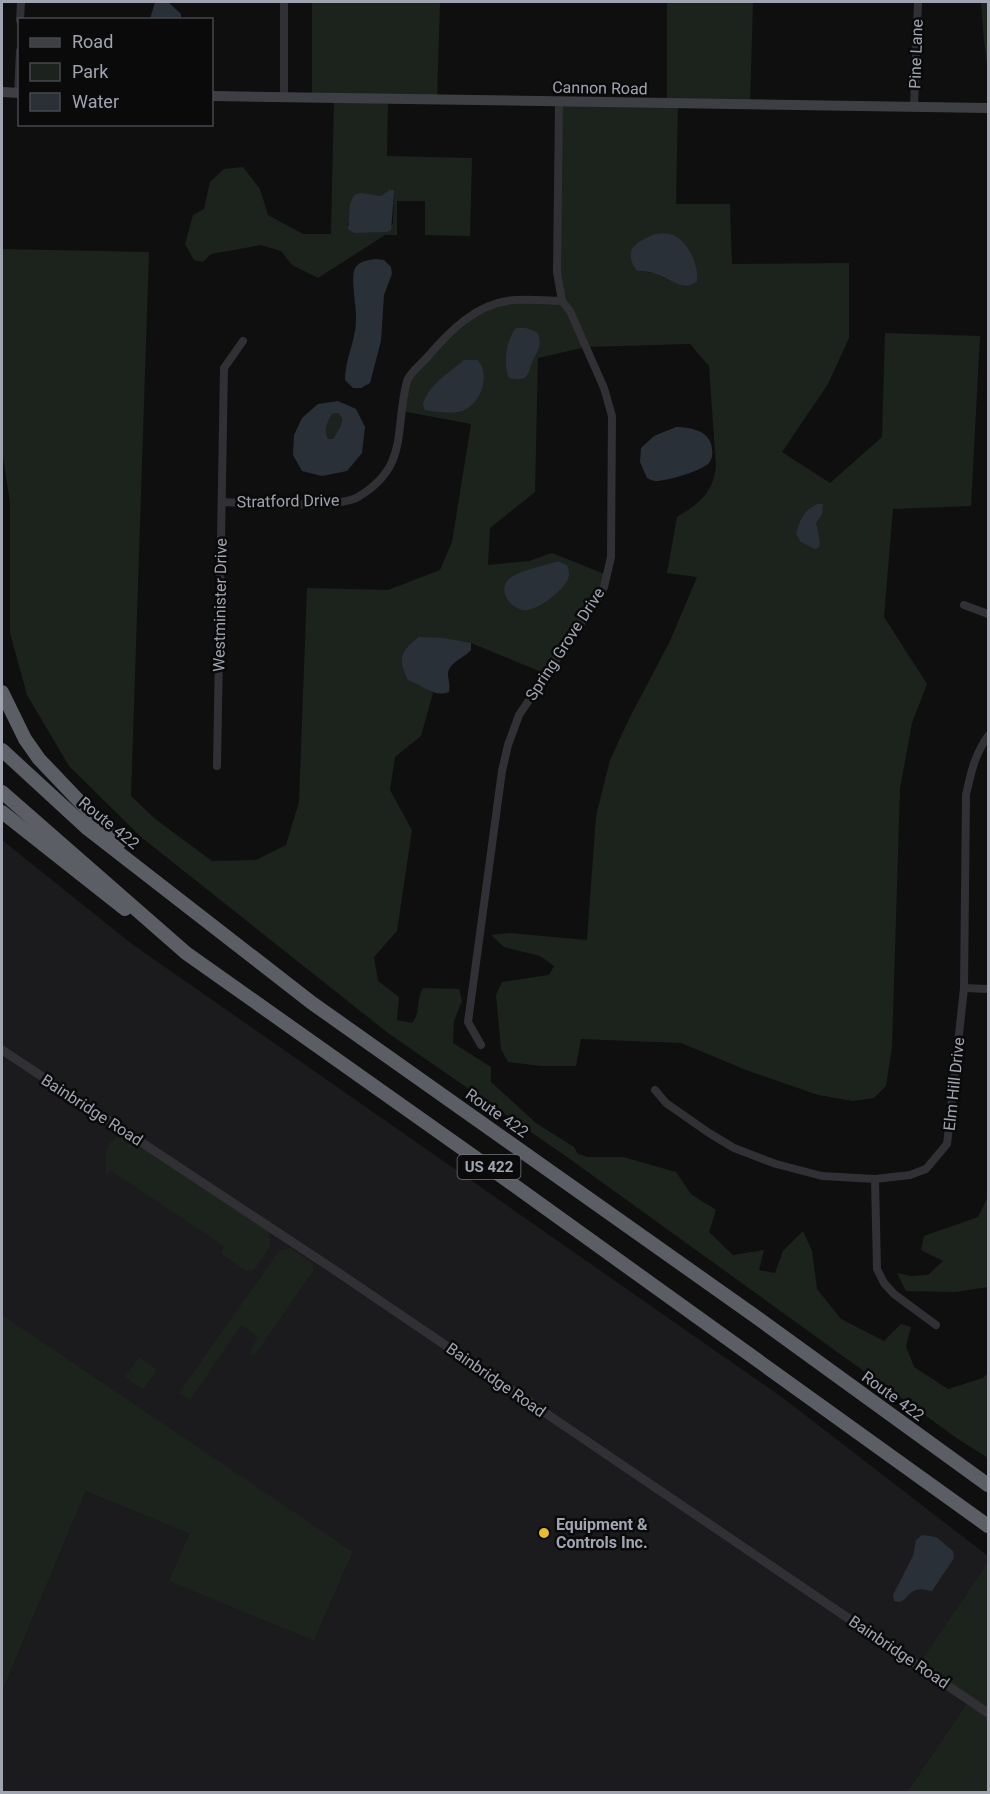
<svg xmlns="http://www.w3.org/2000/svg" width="990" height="1794" viewBox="0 0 990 1794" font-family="Roboto,sans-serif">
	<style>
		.built { fill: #1b1b1d }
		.green { fill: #1c231d; fill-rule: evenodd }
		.water { fill: #293038; fill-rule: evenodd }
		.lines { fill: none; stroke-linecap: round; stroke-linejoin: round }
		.minor { stroke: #303035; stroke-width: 8 }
		.tertiary { stroke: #303035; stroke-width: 9 }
		.secondary { stroke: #3e3f45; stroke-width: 10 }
		.motorway { stroke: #5c5e66; stroke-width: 14 }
		.poi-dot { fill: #eabc2d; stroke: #0a0a0b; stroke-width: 2 }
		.labels { text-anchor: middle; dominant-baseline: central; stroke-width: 5; stroke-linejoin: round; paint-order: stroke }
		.shield { fill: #0a0a0b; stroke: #73767f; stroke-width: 1.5 }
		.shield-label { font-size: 15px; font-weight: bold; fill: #a0a4b1 }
		.street-label { font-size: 16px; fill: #a0a4b1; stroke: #0a0a0b }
		.poi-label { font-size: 16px; font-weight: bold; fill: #a0a4b1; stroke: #0a0a0b; text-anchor: start }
	</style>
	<rect width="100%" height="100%" fill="#0f0f10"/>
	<polygon class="built" points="2,840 132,944 783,1398 988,1556 988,1562 919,1666 969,1700 907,1792 2,1792 2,1692 86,1491 189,1534 170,1581 314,1641 353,1552 2,1320"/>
	<g class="green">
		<path d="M312 2H440L437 100 388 99 387 156 472 158 470 236 425 235V201H397V235H385L318 278 292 265 281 251 261 245 211 254 203 262 194 260 185 244 193 215 204 209 210 182 224 169 243 167 260 189 268 215 303 234H331L334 98H312ZM389 190 394 194 393 224C375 236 367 234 347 225L350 218 371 195 381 196Z"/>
		<path d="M667 2H753L750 105 678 104 676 204H730L732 264 849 263V338L828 384 782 452 830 483 882 437 885 333 980 336 971 506 893 509 884 617 927 684 912 723 900 789 892 1047 886 1086 874 1098 853 1101 818 1095 746 1070 681 1043 581 1039 576 1066H541L508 1062 501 1049 496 995 502 982 549 975 554 966 540 956 504 947 491 935 509 933 587 940 596 816 610 760 629 719 670 641 697 577 667 573 677 517C700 503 713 493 716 466L709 366 690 344 586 347 538 358 535 492 490 528 488 565 529 561 552 553 607 575 604 587 546 674 471 643 421 685 433 693 421 736 395 757 390 790 412 830 397 931 374 957 378 981 399 997 397 1020 412 1023C422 1010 415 1002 423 988L459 989 462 1001 454 1021 453 1043 491 1067V1082L536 1123 574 1147 578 1154 588 1157H623L676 1172 691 1194 716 1210 709 1232 733 1255 764 1250 759 1270 775 1273 783 1251 803 1231 812 1251 817 1289 841 1319 884 1341 901 1324 911 1327 906 1346 914 1367 948 1389 983 1378 988 1373V1458L958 1439 567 1157 388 1033 141 837 69 766 27 695 10 633V502L2 451V249L149 252 131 796 154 818 212 861 256 860 286 845 299 802 307 588 388 590 440 570 452 542 471 424 402 411 407 378 426 359 485 307 508 300 562 301 557 272 561 106 667 104ZM631 253 671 281 654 273 637 271ZM484 383C476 400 472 410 452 412ZM558 561 567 565 569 572 568 579 542 567Z"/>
		<polygon points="981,2 988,2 988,71 984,41"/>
		<path d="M338 413 342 418 341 425 333 439H328C324 430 327 422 332 414Z"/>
		<path d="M126 1132 269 1227 270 1247 254 1270 246 1271 221 1253 224 1246 110 1170 106 1176C106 1152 102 1143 126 1132Z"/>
		<polygon points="988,1197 988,1287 955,1292 906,1291 897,1273 911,1276 928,1275 943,1261 921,1250 924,1236 978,1217"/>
		<polygon points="290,1248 313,1264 313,1271 254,1356 250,1352 258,1337 241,1325 190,1400 179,1393 279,1251"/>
		<polygon points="2,1315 353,1552 314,1641 169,1581 189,1534 86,1491 2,1692"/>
		<polygon points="139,1357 157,1370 143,1389 125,1377"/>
		<polygon points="988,1562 988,1792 907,1792 969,1700 918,1666"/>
	</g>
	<g class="water">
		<polygon points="155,2 168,2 181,14 181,19 150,19"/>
		<polygon points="389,190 394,190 394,194 391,230 387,232 354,233 348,229 350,204 354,195 360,193 381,196"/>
		<path d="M655 234C659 234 665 233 670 234 688 239 699 265 697 281 685 293 669 278 656 274 650 271 643 272 637 271 622 250 636 242 655 234Z"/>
		<path d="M376 259 384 260 391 267 392 274 384 295 381 341 370 383 361 388H353L345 380C345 359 356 340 356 320 357 307 350 279 355 268 359 261 369 260 376 259Z"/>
		<path d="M516 328H526L537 332C544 346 536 352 531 365 529 370 529 375 524 378 520 380 514 379 509 378 503 364 506 340 516 328Z"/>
		<path d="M464 360H478C491 376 481 404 462 411 452 414 435 412 425 410L423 405C427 386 449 373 464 360Z"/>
		<path d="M338 401 356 409 365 427 362 453 347 471 322 476 302 471 293 455 294 435 302 418 318 404ZM338 413 342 418 341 425 333 439H328C324 431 327 422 332 414Z"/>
		<path d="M676 427C691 427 711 431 712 449 713 454 712 459 709 463 701 471 667 481 656 481 653 481 649 479 647 478L640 462 641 448 654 436Z"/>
		<path d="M818 504H823L822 514 816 523 820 542 819 547 815 549 801 542 796 534C800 520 803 510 818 504Z"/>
		<path d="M558 561 567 565C569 569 570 575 568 579 563 591 536 612 523 610 510 608 497 590 509 579 520 570 545 566 558 561Z"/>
		<path d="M419 637 443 638 471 643V650C463 659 447 663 448 676 449 682 450 686 449 692 434 698 422 685 408 680 397 658 401 651 419 637Z"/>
		<path d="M922 1535 936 1537 953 1551 954 1558 932 1591C926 1590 921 1588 916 1590 906 1593 906 1605 894 1601L893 1595 913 1556 916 1540Z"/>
	</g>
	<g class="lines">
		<g class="minor">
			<polyline points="20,20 21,2"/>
			<polyline points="18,93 20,51"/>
			<polyline points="284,97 284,2"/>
			<polyline points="914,107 918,2"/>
			<path d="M222 502C249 503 338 509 358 497 410 466 394 430 407 381 410 372 424 362 430 354 450 331 476 305 507 301 525 298 545 301 562 301"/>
			<polyline points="964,605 988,614"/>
			<polyline points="217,766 224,368 243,341"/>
			<polyline points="964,988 988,989"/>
			<polyline points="481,1045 468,1022 502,771 508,745 519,715 598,598 604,587 611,557 612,416 604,388 570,311 562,301 557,272 559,102"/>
			<path d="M655 1090 666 1103 709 1133 734 1148 776 1164 822 1176 875 1179 910 1175 926 1169 947 1144 949 1127 964 988 966 795C971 772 975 754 988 736"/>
			<polyline points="875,1179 877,1269 884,1283 894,1294 936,1325"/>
		</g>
		<polyline class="tertiary" points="2,1050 336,1271 988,1713"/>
		<g class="secondary">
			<polyline points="2,92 20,93"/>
			<polyline points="212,96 988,108"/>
		</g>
		<g class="motorway">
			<polyline points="2,692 25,739 39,759 119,843"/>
			<polyline points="2,750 88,829 312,1003 752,1314 988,1485"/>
			<polyline points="2,792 186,953 497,1173 988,1526"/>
			<polyline points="2,812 125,909"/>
		</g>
	</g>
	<circle class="poi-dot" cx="544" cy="1533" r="6"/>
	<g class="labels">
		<rect class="shield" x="457.5" y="1155" width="63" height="24" rx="4.5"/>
		<g class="shield-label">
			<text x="489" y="1167">US 422</text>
		</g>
		<g class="street-label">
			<text transform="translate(916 54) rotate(-88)">Pine Lane</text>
			<text transform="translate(600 88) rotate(1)">Cannon Road</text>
			<text transform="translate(288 501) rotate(-1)">Stratford Drive</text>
			<text transform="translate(220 605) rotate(-89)">Westminister Drive</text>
			<text transform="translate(565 644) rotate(-57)">Spring Grove Drive</text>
			<text transform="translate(109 823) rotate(39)">Route 422</text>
			<text transform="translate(954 1084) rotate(-84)">Elm Hill Drive</text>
			<text transform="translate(92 1110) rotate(33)">Bainbridge Road</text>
			<text transform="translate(497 1113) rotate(35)">Route 422</text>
			<text transform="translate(496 1380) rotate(35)">Bainbridge Road</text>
			<text transform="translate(893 1396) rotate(36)">Route 422</text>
			<text transform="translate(899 1652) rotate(34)">Bainbridge Road</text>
		</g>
		<g class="poi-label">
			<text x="556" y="1524">Equipment &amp;<tspan x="556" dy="18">Controls Inc.</tspan></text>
		</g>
	</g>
	<rect width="990" height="1794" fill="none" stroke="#a0a4b1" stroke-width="6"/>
	<rect x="18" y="18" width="195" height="108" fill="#0a0a0b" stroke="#46484d" stroke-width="1.5"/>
	<rect x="30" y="38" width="30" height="9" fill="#3e3f45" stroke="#46484d" stroke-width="1.5"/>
	<text x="72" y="48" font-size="18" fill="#a0a4b1">Road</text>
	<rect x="30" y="63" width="30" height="18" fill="#1c231d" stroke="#46484d" stroke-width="1.5"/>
	<text x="72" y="78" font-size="18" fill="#a0a4b1">Park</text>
	<rect x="30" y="93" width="30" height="18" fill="#293038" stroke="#46484d" stroke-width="1.5"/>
	<text x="72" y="108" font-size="18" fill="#a0a4b1">Water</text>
</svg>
